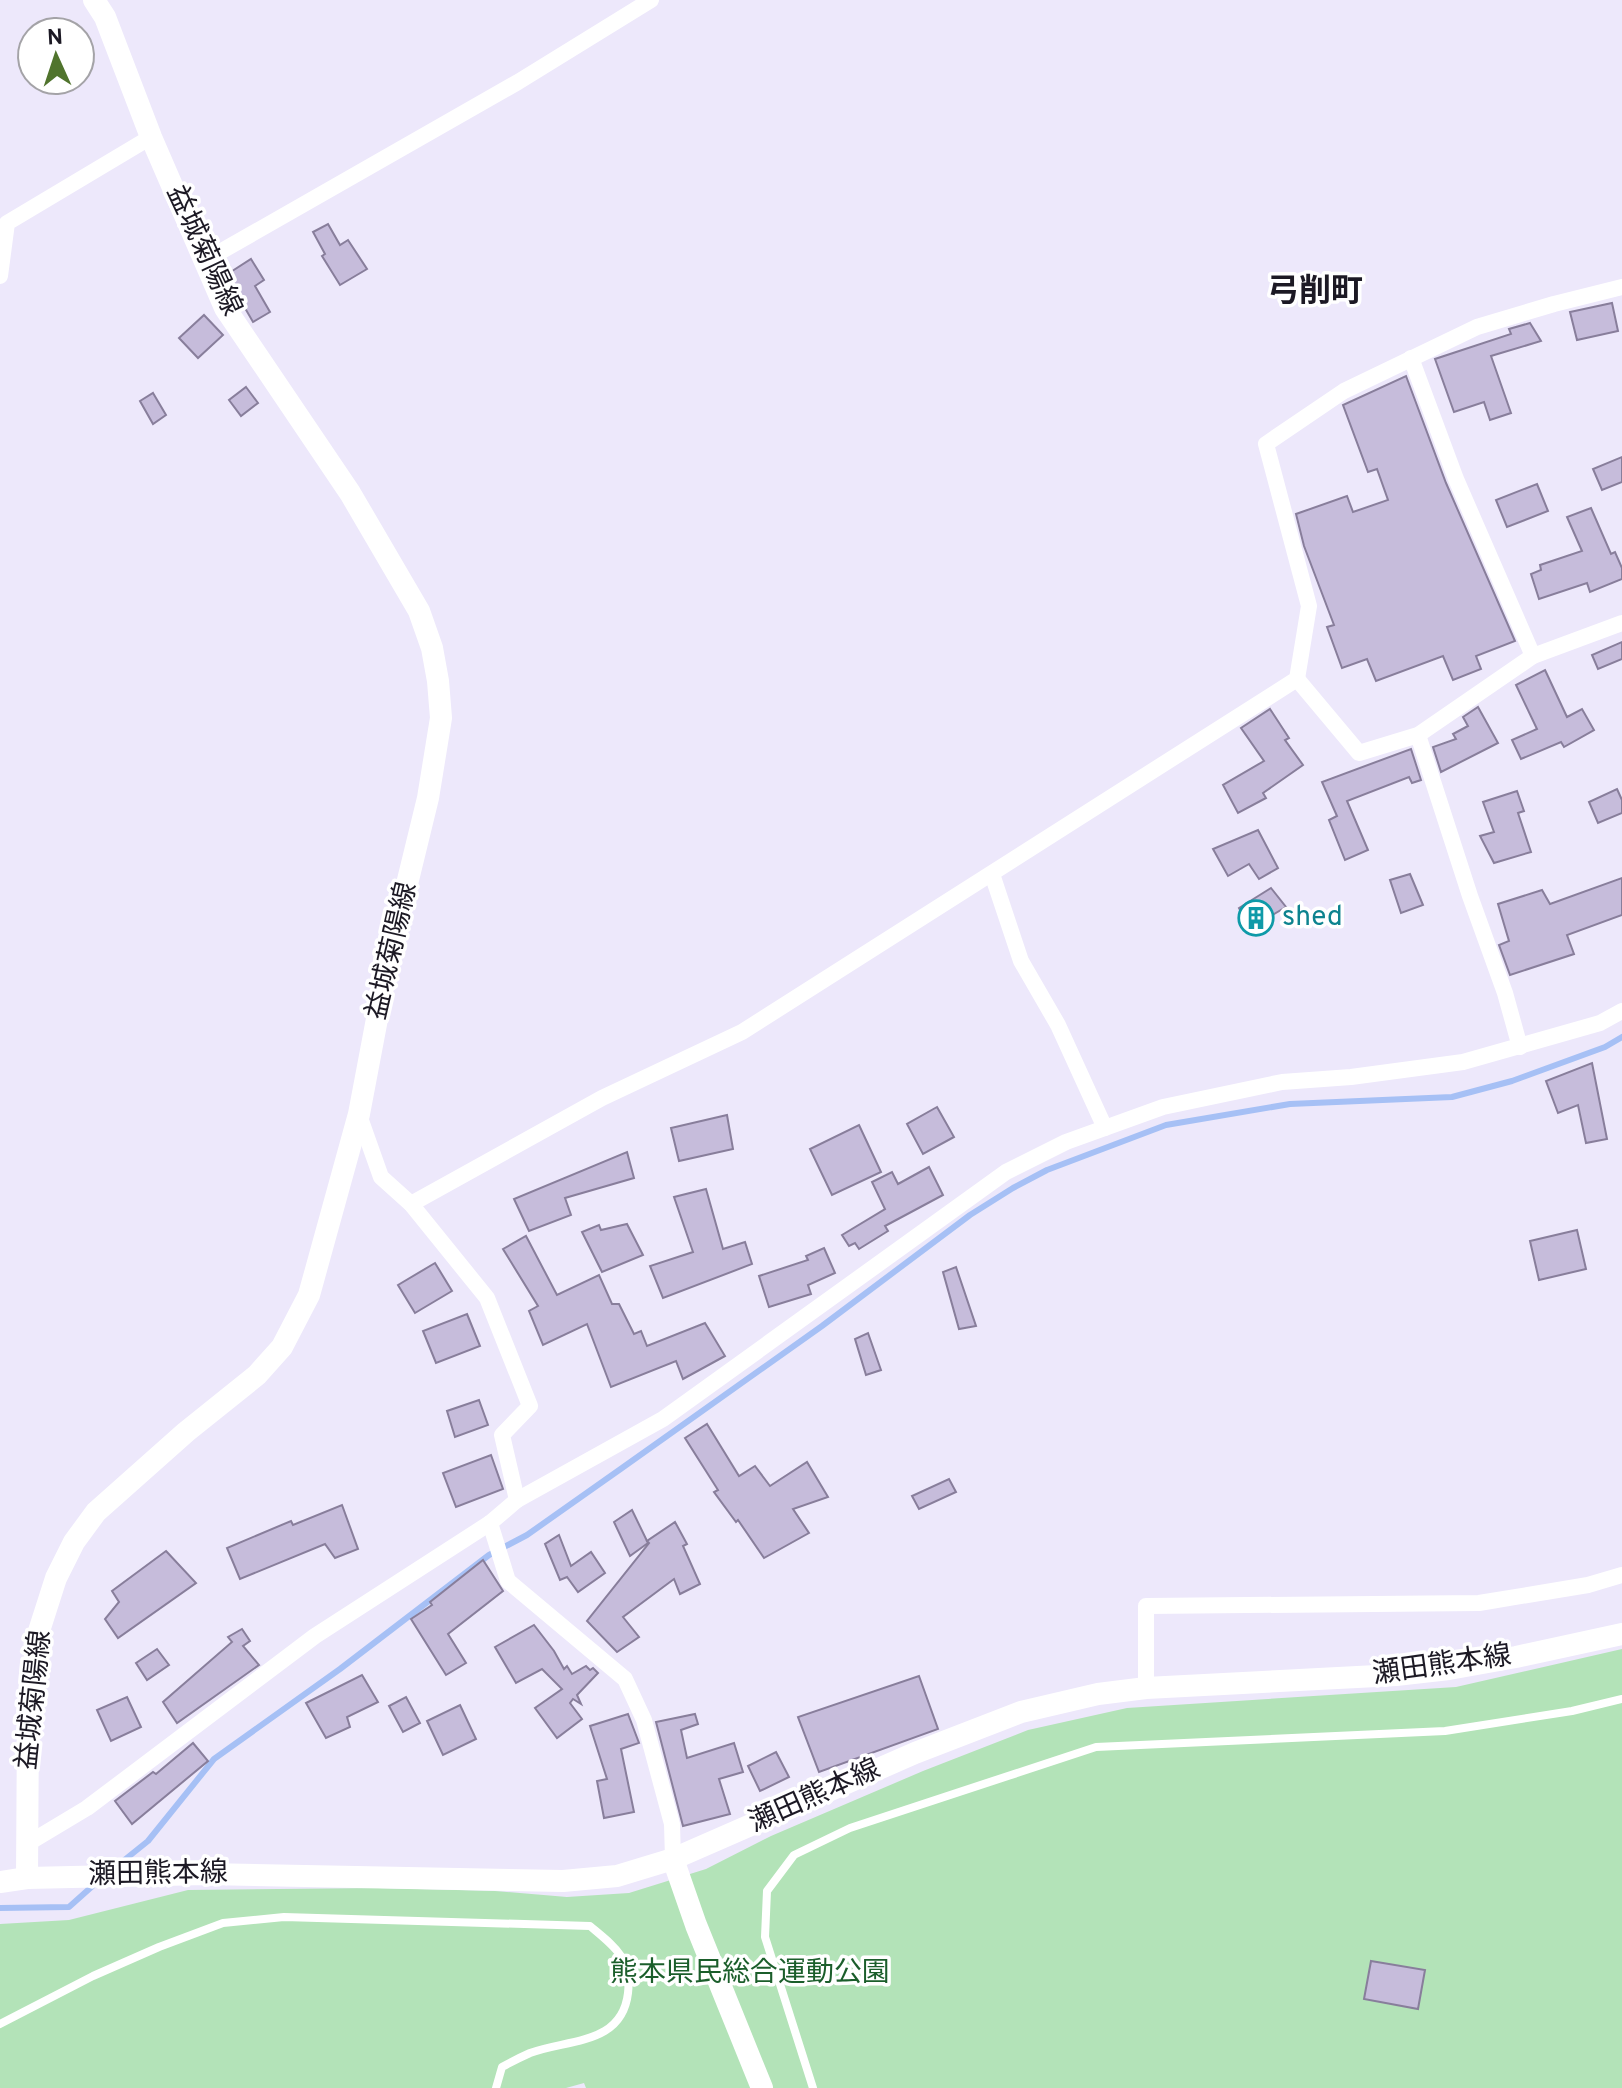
<svg xmlns="http://www.w3.org/2000/svg" width="1622" height="2088" viewBox="0 0 1622 2088" font-family="Overpass,'Noto Sans JP',sans-serif">
	<style>
		.green { fill: #b3e3b8 }
		.lines { fill: none; stroke-linecap: round; stroke-linejoin: round }
		.stream { stroke: #a6c0f5; stroke-width: 6 }
		.building { fill: #c6bcdb; stroke: #887e9b; stroke-width: 2 }
		.lane { stroke: #fff; stroke-width: 8 }
		.street { stroke: #fff; stroke-width: 16 }
		.secondary { stroke: #fff; stroke-width: 22 }
		.labels { text-anchor: middle; dominant-baseline: central; stroke-width: 7; stroke-linejoin: round; paint-order: stroke }
		.street-label { font-size: 28px; fill: #1c1924; stroke: #fff }
		.culture-label { font-size: 28px; fill: #0d838f; stroke: #fff; text-anchor: start }
		.park-label { font-size: 28px; fill: #1b5e2b; stroke: #fff }
		.quarter-label { font-size: 32px; font-weight: bold; fill: #1c1924; stroke: #fff }
	</style>
	<rect width="100%" height="100%" fill="#ede8fb"/>
	<polygon class="green" points="1622,1649 1622,2088 586,2088 584,2083 566,2088 0,2088 0,1924 69,1920 188,1890 378,1888 495,1891 567,1897 629,1893 706,1869 771,1836 923,1771 1028,1730 1127,1708 1456,1687"/>
	<g class="lines">
		<g class="stream">
			<polyline points="112,1870 148,1841 214,1759 340,1669 489,1555 527,1535 622,1468 822,1326 970,1215 1013,1188 1047,1170 1166,1125 1290,1104 1452,1097 1512,1081 1605,1047 1622,1037"/>
			<polyline points="0,1908 69,1907 97,1882"/>
		</g>
	</g>
	<g class="building">
		<polygon points="328,224 340,245 348,240 367,269 340,285 322,256 325,254 313,232"/>
		<polygon points="251,259 264,280 255,286 270,312 253,322 226,275"/>
		<polygon points="1612,303 1618,331 1577,340 1570,312"/>
		<polygon points="204,315 223,335 198,358 179,338"/>
		<polygon points="1530,323 1541,341 1491,356 1511,413 1490,420 1484,402 1454,412 1435,359 1511,334 1509,329"/>
		<polygon points="1406,376 1446,483 1515,641 1476,656 1481,669 1453,680 1443,656 1376,681 1367,659 1342,668 1327,627 1334,625 1304,546 1296,514 1347,496 1353,512 1388,500 1377,469 1368,472 1343,405"/>
		<polygon points="246,387 258,403 241,416 229,400"/>
		<polygon points="153,393 166,415 153,424 140,401"/>
		<polygon points="1622,457 1622,482 1602,490 1593,469"/>
		<polygon points="1537,484 1548,511 1507,527 1496,500"/>
		<polygon points="1591,508 1611,554 1615,552 1622,568 1622,579 1590,592 1587,583 1539,599 1531,574 1541,570 1540,565 1582,551 1567,517"/>
		<polygon points="1622,642 1622,659 1598,669 1592,655"/>
		<polygon points="1545,670 1567,717 1582,709 1594,730 1564,747 1561,742 1521,759 1512,740 1537,729 1516,685"/>
		<polygon points="1478,707 1498,743 1441,772 1433,747 1456,739 1453,734 1468,726 1463,717"/>
		<polygon points="1270,709 1289,738 1285,740 1303,765 1263,793 1266,798 1238,813 1223,785 1264,761 1241,728"/>
		<polygon points="1411,749 1421,780 1412,783 1409,777 1347,801 1368,850 1345,860 1329,820 1337,816 1322,782"/>
		<polygon points="1617,789 1622,800 1622,813 1598,823 1589,802"/>
		<polygon points="1517,791 1524,811 1518,813 1531,852 1494,863 1480,836 1494,832 1483,802"/>
		<polygon points="1258,830 1278,868 1259,879 1249,864 1228,876 1213,849"/>
		<polygon points="1410,874 1423,905 1401,913 1390,880"/>
		<polygon points="1622,878 1622,915 1567,935 1574,954 1510,975 1499,945 1509,941 1498,904 1542,890 1550,904"/>
		<polygon points="1271,888 1286,907 1250,928 1239,908"/>
		<polygon points="1592,1063 1607,1139 1586,1143 1578,1105 1558,1113 1546,1081"/>
		<polygon points="937,1107 954,1137 923,1154 907,1124"/>
		<polygon points="727,1115 733,1149 679,1161 671,1128"/>
		<polygon points="859,1125 881,1172 832,1195 810,1149"/>
		<polygon points="627,1152 634,1178 565,1198 571,1215 529,1231 514,1199"/>
		<polygon points="929,1167 943,1195 885,1226 888,1231 859,1249 855,1243 849,1246 842,1235 885,1209 872,1182 892,1172 898,1184"/>
		<polygon points="706,1189 723,1249 745,1242 752,1264 663,1298 650,1266 693,1252 674,1197"/>
		<polygon points="627,1224 643,1255 602,1272 582,1232 599,1225 601,1230"/>
		<polygon points="1577,1230 1586,1269 1539,1280 1530,1241"/>
		<polygon points="526,1236 557,1295 599,1275 612,1304 619,1304 634,1334 641,1331 647,1346 705,1323 725,1356 683,1379 676,1361 611,1387 587,1324 543,1345 529,1311 538,1306 503,1249"/>
		<polygon points="824,1248 835,1273 808,1285 811,1294 769,1307 759,1276 808,1260 806,1256"/>
		<polygon points="435,1263 452,1291 415,1313 398,1285"/>
		<polygon points="956,1267 976,1326 959,1329 943,1272"/>
		<polygon points="467,1314 480,1346 436,1363 423,1331"/>
		<polygon points="868,1333 881,1370 866,1375 855,1339"/>
		<polygon points="479,1400 488,1425 455,1437 447,1411"/>
		<polygon points="707,1424 739,1476 755,1466 770,1486 807,1462 828,1497 793,1509 809,1533 764,1558 738,1520 736,1522 714,1492 718,1490 685,1438"/>
		<polygon points="491,1455 503,1489 456,1507 443,1473"/>
		<polygon points="949,1479 956,1492 919,1509 912,1496"/>
		<polygon points="342,1505 358,1549 335,1558 325,1544 240,1579 227,1548 291,1521 293,1525"/>
		<polygon points="632,1510 648,1543 630,1556 614,1522"/>
		<polygon points="675,1522 687,1544 683,1546 700,1584 680,1594 674,1579 623,1617 639,1637 617,1652 587,1621 649,1543 647,1541"/>
		<polygon points="559,1535 571,1566 591,1552 605,1573 578,1592 567,1577 560,1580 545,1544"/>
		<polygon points="166,1551 196,1583 118,1638 105,1619 119,1602 112,1591"/>
		<polygon points="483,1560 503,1591 448,1634 466,1663 446,1675 411,1619 432,1605 430,1602"/>
		<polygon points="534,1625 554,1651 564,1669 567,1666 572,1674 586,1666 590,1670 593,1668 598,1673 577,1695 581,1704 573,1699 570,1703 582,1719 557,1738 535,1708 562,1689 542,1669 516,1683 495,1647"/>
		<polygon points="242,1629 250,1641 243,1646 259,1665 177,1723 163,1702 232,1642 228,1637"/>
		<polygon points="157,1649 169,1665 147,1680 136,1663"/>
		<polygon points="362,1675 378,1702 347,1717 350,1727 326,1738 306,1703"/>
		<polygon points="919,1676 938,1729 819,1772 798,1717"/>
		<polygon points="127,1697 141,1727 111,1741 97,1710"/>
		<polygon points="406,1697 420,1723 403,1732 389,1706"/>
		<polygon points="460,1705 476,1739 443,1755 427,1721"/>
		<polygon points="628,1714 639,1743 621,1749 634,1812 604,1818 597,1781 607,1779 590,1726"/>
		<polygon points="695,1714 698,1724 681,1730 687,1758 734,1743 743,1772 719,1779 730,1814 683,1826 656,1722"/>
		<polygon points="193,1743 208,1761 132,1824 115,1801 153,1772 156,1774"/>
		<polygon points="776,1752 789,1777 760,1791 748,1766"/>
		<polygon points="1371,1961 1425,1970 1418,2009 1364,1999"/>
	</g>
	<g class="lines">
		<g class="lane">
			<path d="M0 2024 93 1976 159 1947 223 1923 284 1917 590 1926C614 1946 632 1958 628 1993 622 2045 568 2039 530 2053 521 2057 511 2062 502 2067L496 2088"/>
			<polyline points="813,2088 765,1937 767,1891 794,1855 850,1828 1096,1747 1445,1731 1572,1711 1622,1699"/>
		</g>
		<g class="street">
			<polyline points="206,260 518,82 651,0"/>
			<polyline points="0,276 7,223 151,137"/>
			<polyline points="1411,358 1456,479 1533,656 1622,623"/>
			<polyline points="1297,679 1359,753 1418,735 1533,656"/>
			<polyline points="1418,735 1470,896 1505,993 1520,1047"/>
			<polyline points="992,874 1021,961 1058,1025 1105,1128"/>
			<polyline points="359,1115 381,1177 411,1204 487,1298 530,1406 502,1435 517,1500"/>
			<polyline points="411,1204 602,1098 742,1032 1297,679 1309,606 1266,444 1344,391 1477,327 1554,304 1622,287"/>
			<polyline points="490,1523 508,1581 625,1679 644,1720 672,1824 673,1859"/>
			<polyline points="1146,1688 1146,1606 1479,1603 1588,1585 1622,1575"/>
			<polyline points="27,1844 87,1808 315,1636 490,1523 517,1500 663,1419 1006,1172 1066,1142 1163,1107 1282,1082 1351,1077 1463,1062 1600,1023 1622,1011"/>
		</g>
		<g class="secondary">
			<polyline points="673,1859 696,1925 762,2088"/>
			<polyline points="27,1878 28,1718 39,1631 56,1578 74,1542 96,1512 186,1432 257,1375 282,1347 309,1295 359,1114 387,966 428,798 441,718 438,681 432,648 419,611 350,493 225,308 151,137 105,17 94,0"/>
			<polyline points="0,1882 27,1878 206,1874 563,1881 617,1876 673,1859 915,1753 1021,1712 1098,1694 1146,1688 1396,1675 1449,1669 1516,1657 1622,1634"/>
		</g>
	</g>
	<defs>
		<symbol id="building-ring" viewBox="-11 -11 22 22"><circle r="9.5" fill="#fff" stroke="#0f9aa8" stroke-width="1.5"/><path d="M-4-6H4V6H1V3H-1V6H-4ZM-2.5-4.3h1.7v1.8h-1.7ZM.8-4.3h1.7v1.8H.8ZM-2.5-1h1.7V.8h-1.7ZM.8-1h1.7V.8H.8Z" fill="#0f9aa8"/></symbol>
	</defs>
	<g fill-rule="evenodd">
		<use href="#building-ring" x="1236" y="898" width="40" height="40"/>
	</g>
	<g class="labels">
		<g class="street-label">
			<text transform="translate(203 251) rotate(65)">益城菊陽線</text>
			<text transform="translate(393 951) rotate(-77)">益城菊陽線</text>
			<text transform="translate(1442 1666) rotate(-8)">瀬田熊本線</text>
			<text transform="translate(35 1700) rotate(-84)">益城菊陽線</text>
			<text transform="translate(815 1797) rotate(-24)">瀬田熊本線</text>
			<text transform="translate(158 1875) rotate(-1)">瀬田熊本線</text>
		</g>
		<g class="culture-label">
			<text x="1282" y="918">shed</text>
		</g>
		<g class="park-label">
			<text x="750" y="1974">熊本県民総合運動公園</text>
		</g>
		<g class="quarter-label">
			<text x="1315" y="293">弓削町</text>
		</g>
	</g>
	<g transform="translate(56 56) rotate(357)"><circle r="38" fill="#ffffff" stroke="#a4a3a7" stroke-width="2"/>
	<path d="M0-6L14 30L0 20L-14 30Z" fill="#50742d"/>
	<text y="-12" font-size="22" font-weight="bold" text-anchor="middle" fill="#1c1924">N</text>
	</g>
</svg>
